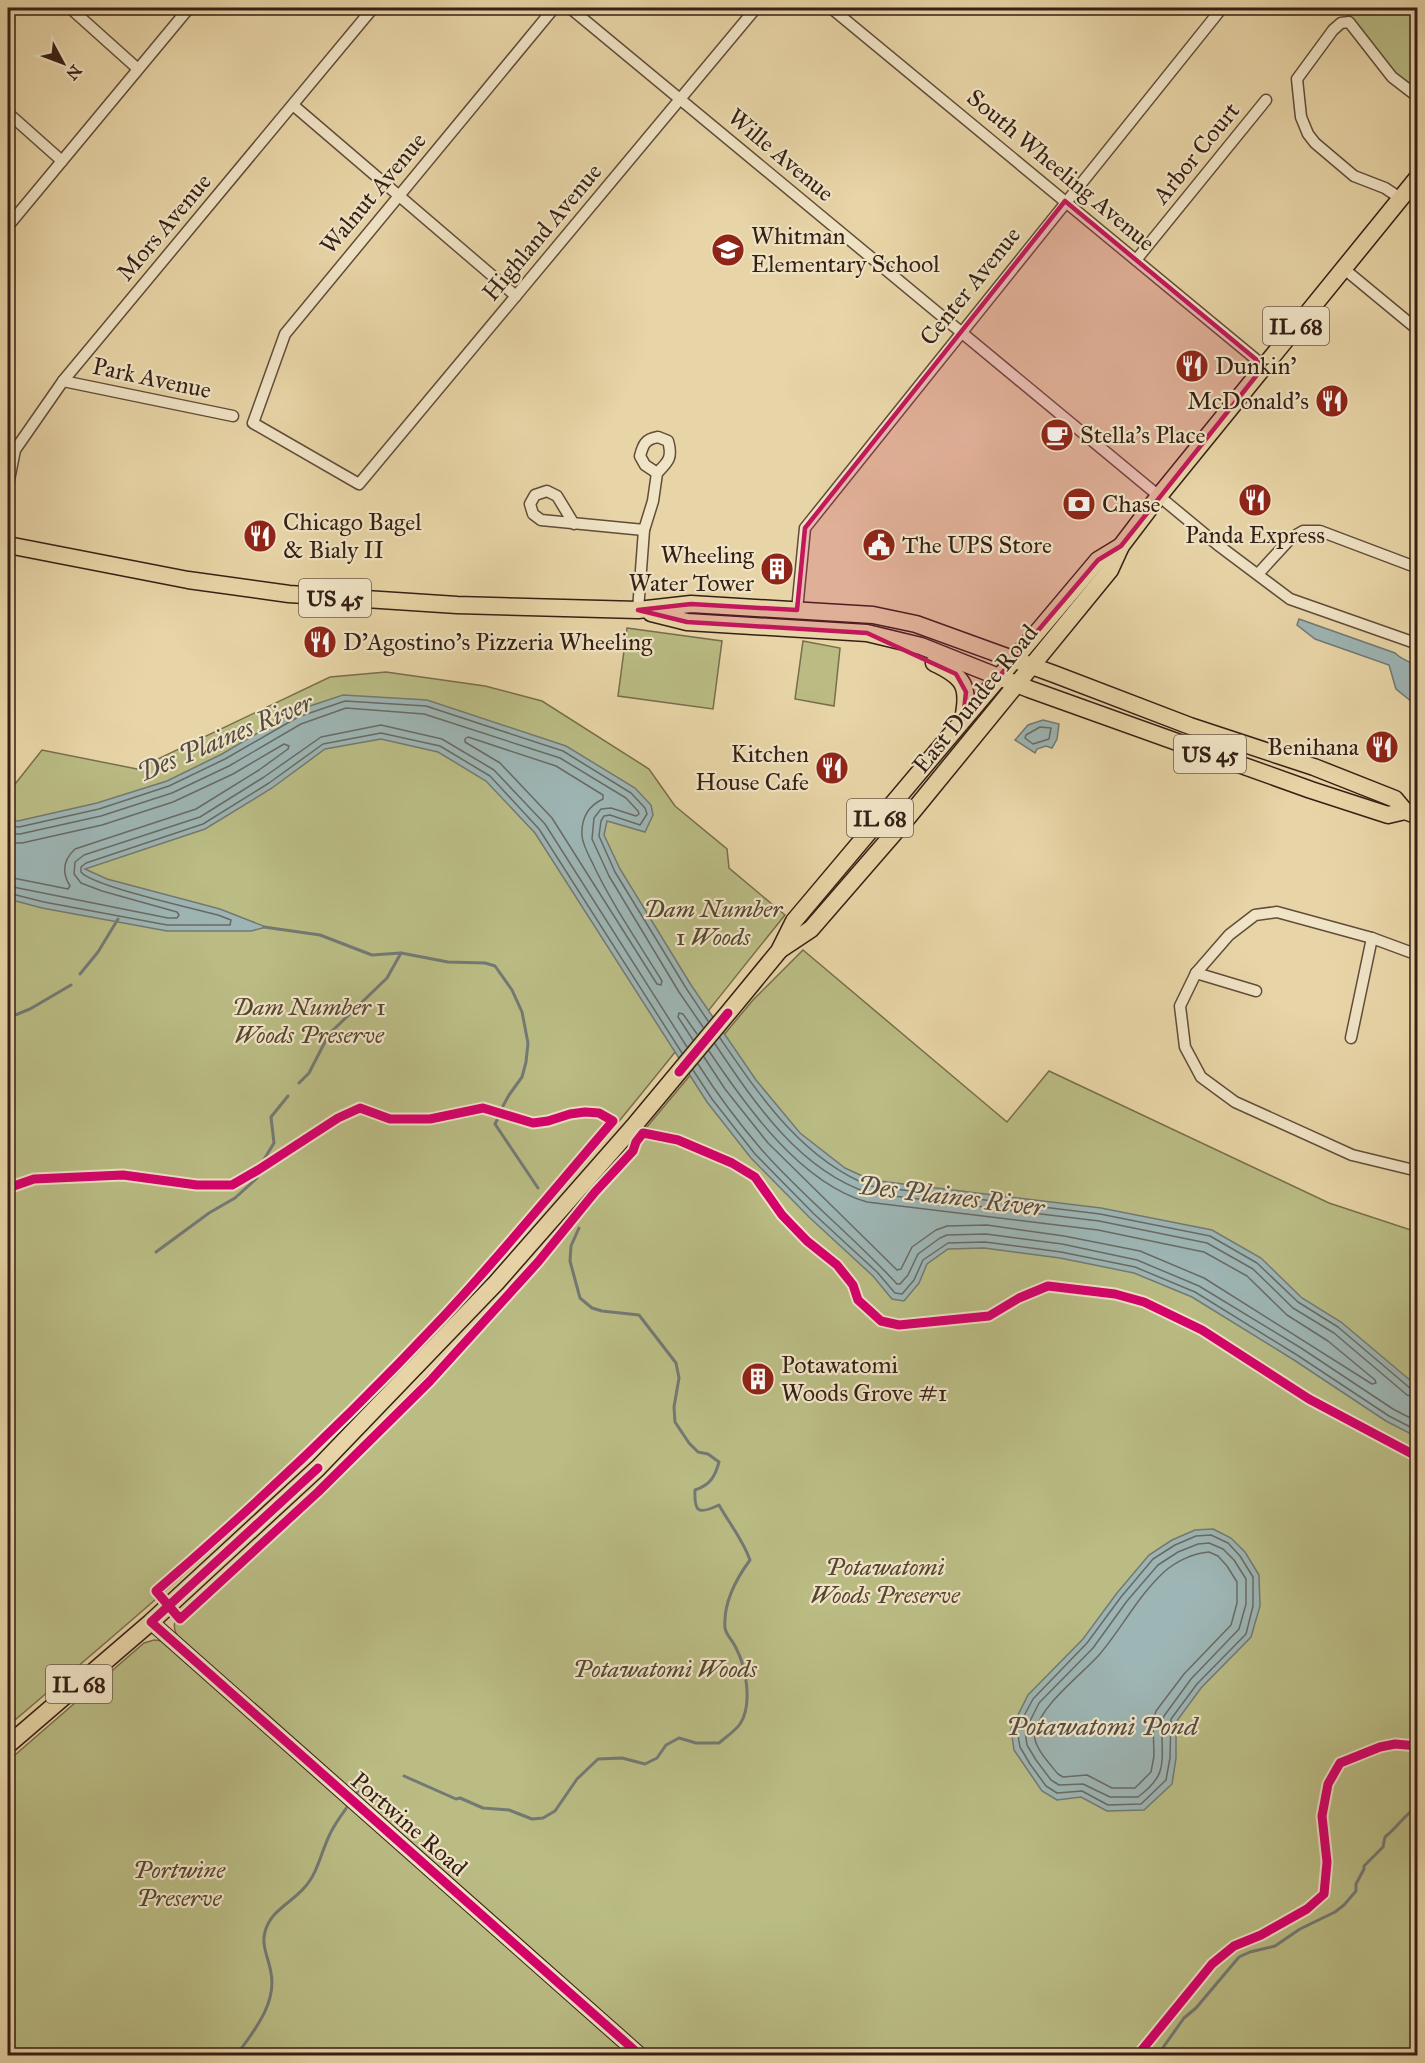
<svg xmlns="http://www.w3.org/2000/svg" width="1425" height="2063" viewBox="0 0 1425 2063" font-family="'IM FELL Great Primer',serif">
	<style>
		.green { fill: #babc84; stroke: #786e4c; stroke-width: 1.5 }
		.water { fill: #9db5b4; stroke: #737974; stroke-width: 1.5 }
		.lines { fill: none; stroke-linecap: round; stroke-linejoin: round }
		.shore { stroke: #696a64; stroke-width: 1.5 }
		.stream { stroke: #737974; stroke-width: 3 }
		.street-casing { stroke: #624c3a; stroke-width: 13 }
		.secondary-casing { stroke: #351f15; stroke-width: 17 }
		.primary-casing { stroke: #351f15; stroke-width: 19 }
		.street { stroke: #f0e4c6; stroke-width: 10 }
		.secondary { stroke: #f0e4c6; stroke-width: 15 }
		.primary { stroke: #e8d5a7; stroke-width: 16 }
		.cycleway-casing { stroke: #f0e4c6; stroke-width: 13 }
		.cycleway { stroke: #d6006c; stroke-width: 9 }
		.marked { fill: #c2185b; fill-opacity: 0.2; stroke: #c2185b; stroke-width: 4.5; stroke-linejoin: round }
		.labels { text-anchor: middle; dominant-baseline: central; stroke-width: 4.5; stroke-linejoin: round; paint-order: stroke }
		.shield { fill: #f0e4c6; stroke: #6d5a4a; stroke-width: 1.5 }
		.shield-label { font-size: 22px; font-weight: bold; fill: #351f15 }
		.street-label { font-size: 24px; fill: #351f15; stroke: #f0e4c6 }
		.poi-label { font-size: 24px; fill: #351f15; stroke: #f0e4c6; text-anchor: start }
		.park-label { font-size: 24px; font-style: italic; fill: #564631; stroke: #f0e4c6 }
		.water-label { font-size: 26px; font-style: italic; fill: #544c45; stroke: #f0e4c6 }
	</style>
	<rect width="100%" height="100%" fill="#e8d5a7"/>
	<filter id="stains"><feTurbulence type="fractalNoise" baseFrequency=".00333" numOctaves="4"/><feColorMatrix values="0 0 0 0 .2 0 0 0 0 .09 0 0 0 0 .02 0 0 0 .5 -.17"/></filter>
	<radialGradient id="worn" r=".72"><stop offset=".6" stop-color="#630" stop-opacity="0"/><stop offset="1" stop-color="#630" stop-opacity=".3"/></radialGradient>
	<g class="green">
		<polygon points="1343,8 1417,8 1417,90 1394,74"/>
		<polygon points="627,628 722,641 713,709 618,696"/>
		<polygon points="803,641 840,648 834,706 795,699"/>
		<path d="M386 672 485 686 542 701 649 769 675 806 727 849 729 868 785 915C674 1053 565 1194 443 1323 377 1392 309 1461 238 1526 163 1595 85 1660 8 1726V793L42 750 137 769 330 677Z"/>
		<path d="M803 950 1007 1122 1049 1071 1329 1203 1417 1232V2055H651L180 1640C172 1629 173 1622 180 1611L243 1556 341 1464 452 1350 534 1262 753 1000Z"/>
		<polygon points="154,1640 164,1641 634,2055 8,2055 8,1761 144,1643"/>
	</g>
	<g class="water">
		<path d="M1299 619 1395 653C1402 660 1409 661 1417 666V706L1396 689 1389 665 1315 639 1297 625Z"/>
		<polygon points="343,695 427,700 566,746 635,788 651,805 653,815 645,832 607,821 604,835 620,869 691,985 756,1080 800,1133 845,1168 871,1180 1101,1208 1212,1230 1261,1258 1302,1298 1341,1322 1417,1386 1417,1437 1386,1421 1294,1360 1192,1297 1134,1273 1060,1258 984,1248 948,1249 927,1264 919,1283 904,1301 892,1299 873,1276 810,1218 751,1158 707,1102 535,833 486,781 438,752 381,739 325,749 272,788 205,829 85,869 107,879 220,909 266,927 251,931 167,931 42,908 8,899 8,820 18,821 97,803 167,781 222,754 295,711"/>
		<polygon points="1043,720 1059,724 1057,739 1052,748 1046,746 1037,749 1035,753 1015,740 1028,725"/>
		<polygon points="1213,1529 1231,1538 1245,1552 1259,1575 1260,1606 1251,1637 1201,1688 1176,1722 1176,1758 1172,1784 1144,1810 1107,1811 1081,1797 1057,1800 1042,1791 1014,1750 1011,1729 1028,1695 1083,1639 1117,1593 1149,1555 1172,1540 1195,1530"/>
	</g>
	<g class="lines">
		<g class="shore">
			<polygon points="1040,727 1051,728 1049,739 1033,744 1025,738 1026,735"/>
			<path d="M468 737 556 766 603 795V799C588 806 581 819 582 836 583 845 588 854 592 862 611 903 638 942 662 981L661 985 657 984 552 818 500 763 465 742V739Z"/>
			<polyline points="8,826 19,827 99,809 169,786 225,759 298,717 345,701 426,706 563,751 631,793 645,808 647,814 640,825 610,815 604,816 601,821 599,836 615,872 686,988 708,1021"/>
			<polyline points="8,834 20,834 101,816 172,793 229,766 301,724 346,708 424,714 560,758 626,798 638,811 639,814 636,816 611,808 601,809 594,818 592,839 609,876 679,992 703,1027"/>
			<path d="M8 843H22L102 825 173 802 233 774 284 744 289 746 288 749 259 770 196 809 75 849C63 860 62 873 70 886L68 889 8 877"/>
			<polyline points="8,886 168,918 177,918 179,915 177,912 102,891 81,883 74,874 75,862 84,855 200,817 264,777 321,737 381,725 442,739 494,770 545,824 687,1047"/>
			<path d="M8 893 44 902 167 925H230L231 920 218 915C195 909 92 886 81 872V867L86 863 203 824 269 783 323 744 381 733 440 746 490 776 539 829 682 1053"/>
			<path d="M720 1038C760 1096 802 1159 870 1186L1100 1214 1210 1236 1257 1263 1298 1302 1338 1327 1411 1389 1418 1390"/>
			<polyline points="693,1040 678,1017 679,1013 683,1014 697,1034"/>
			<path d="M715 1044C754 1102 799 1170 869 1193L1099 1221 1207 1243 1253 1269 1293 1308 1334 1333 1407 1395 1418 1398"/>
			<path d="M704 1057 725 1089 768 1143 897 1270 901 1269 912 1247 936 1230 947 1226 987 1225 1064 1236 1140 1251 1204 1278 1372 1384 1376 1383 1375 1380 1328 1341 1287 1315 1247 1276 1204 1252 1098 1230 867 1202C800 1183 746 1106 709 1051"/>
			<path d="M698 1064C717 1094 738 1122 761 1149 803 1197 854 1237 897 1284H900L908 1275 918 1254 940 1238 947 1235 986 1234 1062 1244 1137 1260 1199 1286 1301 1348 1393 1409 1418 1422"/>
			<polyline points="693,1070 712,1099 755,1154 814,1214 877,1272 895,1293 902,1294 914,1280 923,1260 948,1243 985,1242 1061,1252 1135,1267 1195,1292 1297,1355 1389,1416 1418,1431"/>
			<polygon points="1211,1535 1228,1543 1240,1556 1253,1577 1253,1606 1246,1634 1197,1684 1171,1719 1170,1758 1166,1780 1141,1804 1108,1805 1082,1791 1057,1793 1046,1786 1030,1764 1020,1747 1017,1729 1033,1699 1087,1643 1121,1597 1153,1559 1175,1545 1196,1536"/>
			<path d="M1209 1543 1223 1549 1234 1560 1246 1579V1604L1239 1629 1191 1679 1164 1716C1161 1723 1162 1731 1162 1739 1163 1769 1163 1778 1138 1797H1110L1083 1784 1059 1785 1051 1780 1036 1760 1027 1745 1025 1731 1039 1703 1093 1648 1127 1601 1158 1565 1178 1552 1198 1544Z"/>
			<path d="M1209 1552 1218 1556 1227 1566 1237 1582V1603L1231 1625 1184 1674 1156 1711 1153 1720 1154 1756 1151 1772 1135 1788H1112L1087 1775 1063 1777 1058 1774C1050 1764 1031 1745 1035 1731 1043 1703 1080 1676 1099 1655 1122 1628 1138 1596 1164 1572 1175 1562 1193 1553 1209 1552Z"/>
		</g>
		<g class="stream">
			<polyline points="264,927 320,935 372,955 401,953 448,962 485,963 495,966 512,990 522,1012 528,1043 526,1062 522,1077 509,1095 503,1106"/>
			<polyline points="80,974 98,952 118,919"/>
			<polyline points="8,1018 30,1009 71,985"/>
			<polyline points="299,1083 309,1073 329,1034 387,978 401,953"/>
			<polyline points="498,1118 495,1124 538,1188"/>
			<polyline points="263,1161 274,1143 271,1117 288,1096"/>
			<polyline points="156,1252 209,1213 235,1198 257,1178"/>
			<path d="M404 1776 456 1799 460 1798 483 1808 509 1810 532 1819 543 1818 555 1811 577 1779 598 1759 622 1758 645 1764 657 1758 666 1745 679 1738 696 1743H719C726 1737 735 1731 740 1724 753 1704 746 1667 736 1648 733 1641 726 1635 725 1628 723 1603 736 1579 750 1560 743 1540 729 1523 719 1505 698 1515 694 1512 695 1490 710 1485 715 1477 719 1462L708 1454 698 1452 689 1443 675 1422 674 1407 679 1378 676 1363 639 1315 602 1311 592 1308 580 1298 570 1261 571 1246 579 1228"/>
			<polyline points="354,1797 358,1791"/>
			<path d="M236 2056C253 2032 277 2004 271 1973 269 1959 261 1946 265 1932 270 1911 291 1903 304 1888 318 1873 321 1852 330 1834 335 1823 343 1813 350 1803"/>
			<path d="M1157 2056 1184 2018 1196 2008 1239 1957 1250 1952 1275 1946 1300 1929 1335 1912 1344 1905 1356 1891V1884L1364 1869V1866L1383 1847 1385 1837C1397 1828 1405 1814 1418 1806"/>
		</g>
		<defs>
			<g id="street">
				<polyline points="70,8 138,69"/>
				<polyline points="554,8 285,334 253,423 359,484 756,8"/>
				<polyline points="570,8 1218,545 1290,599 1418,644"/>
				<polyline points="831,8 1264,366"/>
				<polyline points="293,105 516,296"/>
				<polyline points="8,113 62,161"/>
				<polyline points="1400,198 1385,188 1354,176 1315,143 1308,134 1301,117 1297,79 1333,30 1341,23 1349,22 1392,77 1418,97"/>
				<polyline points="8,226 189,8"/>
				<polyline points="1136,260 1266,100"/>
				<polyline points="1343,268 1418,330"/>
				<polyline points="63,381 233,416"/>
				<path d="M658 437 668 441C673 458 668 462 657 473L645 465 640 456C643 445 645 439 658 437Z"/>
				<polyline points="8,485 15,450 63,381 373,8"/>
				<polyline points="574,524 557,496 547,491 535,495 530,504 533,514 541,520 644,530"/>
				<polyline points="1258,574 1291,538 1303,531 1320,531 1418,568"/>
				<polyline points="638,610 644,530 653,501 657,473"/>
				<polyline points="797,610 805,528 1222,8"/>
				<polyline points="1418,955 1372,938 1277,912 1255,915 1229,935 1196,973 1180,1006 1185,1047 1201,1077 1235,1102 1352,1155 1418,1171"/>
				<polyline points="1196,973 1256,991"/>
				<polyline points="1351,1038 1372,938"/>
			</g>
			<polyline id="secondary" points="151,1622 641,2056"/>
			<g id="primary">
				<polyline points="8,545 188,580 289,594 457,605 638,610 691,604 873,615 916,624 1054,674 1190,726 1314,767 1395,799 1405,811 1418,816"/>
				<polyline points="651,613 687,622 867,633 921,646 1029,689 1311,790 1388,815 1405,811"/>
				<path d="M934 663C964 677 970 686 963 719"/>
				<polyline points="781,949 811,929 909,816 1110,570 1121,546 1159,496 1418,177"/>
				<polyline points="8,1745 151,1622 318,1468 496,1283 633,1127 728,1013 779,951 794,921 1098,560 1121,546"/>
			</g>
		</defs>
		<use href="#street" class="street-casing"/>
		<use href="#secondary" class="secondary-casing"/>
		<use href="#primary" class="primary-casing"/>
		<use href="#street" class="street"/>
		<use href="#secondary" class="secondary"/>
		<use href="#primary" class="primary"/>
		<defs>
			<g id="cycleway">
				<polyline points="679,1072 728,1013"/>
				<path d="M8 1188 34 1179 123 1175 197 1185H232L258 1170 338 1118 360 1108 390 1119H430L483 1108 533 1123 548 1121 570 1114 585 1112 599 1113 613 1121C557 1186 502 1254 443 1317 352 1414 256 1505 156 1591L180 1619 318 1492 430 1381 538 1262 595 1192 633 1151 636 1142 643 1133 678 1140 732 1163 755 1177 782 1215 807 1241 837 1265 853 1285 858 1300 881 1321 899 1325 989 1316 1019 1298 1048 1286 1115 1294 1144 1302 1202 1330 1309 1399 1418 1457"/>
				<polyline points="318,1468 151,1622 641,2056"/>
				<polyline points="1137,2056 1212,1964 1234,1946 1261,1935 1307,1909 1324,1894 1327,1862 1322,1816 1328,1784 1340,1763 1380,1747 1395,1744 1418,1746"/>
			</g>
		</defs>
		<use href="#cycleway" class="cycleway-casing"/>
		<use href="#cycleway" class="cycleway"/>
	</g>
	<path class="marked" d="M1065 201 1264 366 1121 546 1098 560 963 719 966 692 956 674 867 633 687 622 638 610 691 604 797 610 805 528Z"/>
	<defs>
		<symbol id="school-disc" viewBox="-11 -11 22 22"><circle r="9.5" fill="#8f2418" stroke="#f0e4c6"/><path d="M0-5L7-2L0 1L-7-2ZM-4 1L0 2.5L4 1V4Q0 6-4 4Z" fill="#fff"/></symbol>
		<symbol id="restaurant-disc" viewBox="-11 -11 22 22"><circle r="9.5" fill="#8f2418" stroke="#f0e4c6"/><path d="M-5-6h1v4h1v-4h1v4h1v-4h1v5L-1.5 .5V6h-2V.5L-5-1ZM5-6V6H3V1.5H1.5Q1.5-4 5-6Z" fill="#fff"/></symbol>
		<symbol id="cafe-disc" viewBox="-11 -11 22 22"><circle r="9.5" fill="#8f2418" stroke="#f0e4c6"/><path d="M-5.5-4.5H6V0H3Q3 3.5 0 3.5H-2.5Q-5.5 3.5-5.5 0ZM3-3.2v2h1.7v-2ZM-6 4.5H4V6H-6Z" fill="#fff"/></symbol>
		<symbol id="bank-disc" viewBox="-11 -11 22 22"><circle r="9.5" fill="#8f2418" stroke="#f0e4c6"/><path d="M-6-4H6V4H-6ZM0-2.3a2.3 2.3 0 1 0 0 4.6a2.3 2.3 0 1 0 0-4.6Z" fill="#fff"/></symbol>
		<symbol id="civic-disc" viewBox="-11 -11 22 22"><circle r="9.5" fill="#8f2418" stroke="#f0e4c6"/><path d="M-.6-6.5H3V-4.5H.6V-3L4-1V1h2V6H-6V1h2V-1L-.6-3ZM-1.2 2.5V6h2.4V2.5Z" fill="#fff"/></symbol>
		<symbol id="building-disc" viewBox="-11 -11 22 22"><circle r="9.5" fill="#8f2418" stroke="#f0e4c6"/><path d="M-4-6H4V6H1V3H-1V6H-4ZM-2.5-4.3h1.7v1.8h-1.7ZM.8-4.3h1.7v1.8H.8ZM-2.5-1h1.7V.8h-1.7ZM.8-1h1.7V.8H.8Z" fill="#fff"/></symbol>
	</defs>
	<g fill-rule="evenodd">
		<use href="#school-disc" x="709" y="231" width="38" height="38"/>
		<use href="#restaurant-disc" x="1173" y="347" width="38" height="38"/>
		<use href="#restaurant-disc" x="1313" y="382" width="38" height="38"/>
		<use href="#cafe-disc" x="1038" y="416" width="38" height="38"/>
		<use href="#restaurant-disc" x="1236" y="481" width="38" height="38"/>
		<use href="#bank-disc" x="1060" y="485" width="38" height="38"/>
		<use href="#restaurant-disc" x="241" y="517" width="38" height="38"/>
		<use href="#civic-disc" x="860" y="526" width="38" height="38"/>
		<use href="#building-disc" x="758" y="550" width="38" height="38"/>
		<use href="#restaurant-disc" x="301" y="623" width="38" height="38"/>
		<use href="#restaurant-disc" x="1363" y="728" width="38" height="38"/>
		<use href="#restaurant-disc" x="813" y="749" width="38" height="38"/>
		<use href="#building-disc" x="739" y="1360" width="38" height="38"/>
	</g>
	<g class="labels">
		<g class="shield">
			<rect x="1263" y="307" width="66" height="38" rx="4.5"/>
			<rect x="299" y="579" width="72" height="38" rx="4.5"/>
			<rect x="1174" y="735" width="72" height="38" rx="4.5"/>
			<rect x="847" y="799" width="66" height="38" rx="4.5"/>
			<rect x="46" y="1665" width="66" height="38" rx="4.5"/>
		</g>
		<g class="shield-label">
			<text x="1296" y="326">IL 68</text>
			<text x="335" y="598">US 45</text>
			<text x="1210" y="754">US 45</text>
			<text x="880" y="818">IL 68</text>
			<text x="79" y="1684">IL 68</text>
		</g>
		<g class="street-label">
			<text transform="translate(1196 153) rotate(-51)">Arbor Court</text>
			<text transform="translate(781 155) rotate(40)">Wille Avenue</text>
			<text transform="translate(1061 170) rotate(40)">South Wheeling Avenue</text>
			<text transform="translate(373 193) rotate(-50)">Walnut Avenue</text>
			<text transform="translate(164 227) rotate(-50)">Mors Avenue</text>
			<text transform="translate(542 232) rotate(-50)">Highland Avenue</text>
			<text transform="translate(970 286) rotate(-51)">Center Avenue</text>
			<text transform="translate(152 378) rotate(12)">Park Avenue</text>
			<text transform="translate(975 699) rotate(-51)">East Dundee Road</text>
			<text transform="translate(409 1824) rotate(41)">Portwine Road</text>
		</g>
		<g class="poi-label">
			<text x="751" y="236">Whitman<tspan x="751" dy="28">Elementary School</tspan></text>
			<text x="1215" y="366">Dunkin'</text>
			<text x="1309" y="401" text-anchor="end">McDonald's</text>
			<text x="1080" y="435">Stella's Place</text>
			<text x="1102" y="504">Chase</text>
			<text x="283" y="522">Chicago Bagel<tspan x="283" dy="28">&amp; Bialy II</tspan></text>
			<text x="1255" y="535" text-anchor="middle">Panda Express</text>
			<text x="902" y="545">The UPS Store</text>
			<text x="754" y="555" text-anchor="end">Wheeling<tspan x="754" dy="28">Water Tower</tspan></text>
			<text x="343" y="642">D'Agostino's Pizzeria Wheeling</text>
			<text x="1359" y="747" text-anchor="end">Benihana</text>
			<text x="809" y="754" text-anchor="end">Kitchen<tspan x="809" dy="28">House Cafe</tspan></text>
			<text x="781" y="1365">Potawatomi<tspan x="781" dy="28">Woods Grove #1</tspan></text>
		</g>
		<g class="park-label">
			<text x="713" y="909">Dam Number<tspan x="713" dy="28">1 Woods</tspan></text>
			<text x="309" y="1007">Dam Number 1<tspan x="309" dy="28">Woods Preserve</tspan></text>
			<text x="885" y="1567">Potawatomi<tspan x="885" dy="28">Woods Preserve</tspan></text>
			<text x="665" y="1669">Potawatomi Woods</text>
			<text x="179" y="1870">Portwine<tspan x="179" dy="28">Preserve</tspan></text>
		</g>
		<g class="water-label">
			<text transform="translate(225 737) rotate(-23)">Des Plaines River</text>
			<text transform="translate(951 1196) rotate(7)">Des Plaines River</text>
			<text x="1102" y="1726">Potawatomi Pond</text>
		</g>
	</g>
	<rect width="1425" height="2063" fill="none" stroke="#e8d5a7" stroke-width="30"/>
	<rect x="9" y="9" width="1407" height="2045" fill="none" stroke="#351f15" stroke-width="3"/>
	<rect x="15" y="15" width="1395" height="2033" fill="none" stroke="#351f15" stroke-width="1.5"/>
	<g transform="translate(63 63) rotate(131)" stroke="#f0e4c6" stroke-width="4.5" paint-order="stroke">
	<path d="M0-4.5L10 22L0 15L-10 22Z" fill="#351f15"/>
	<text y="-9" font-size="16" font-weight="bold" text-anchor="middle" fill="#351f15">N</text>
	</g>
	<rect width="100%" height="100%" filter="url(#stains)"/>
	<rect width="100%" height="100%" fill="url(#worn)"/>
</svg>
